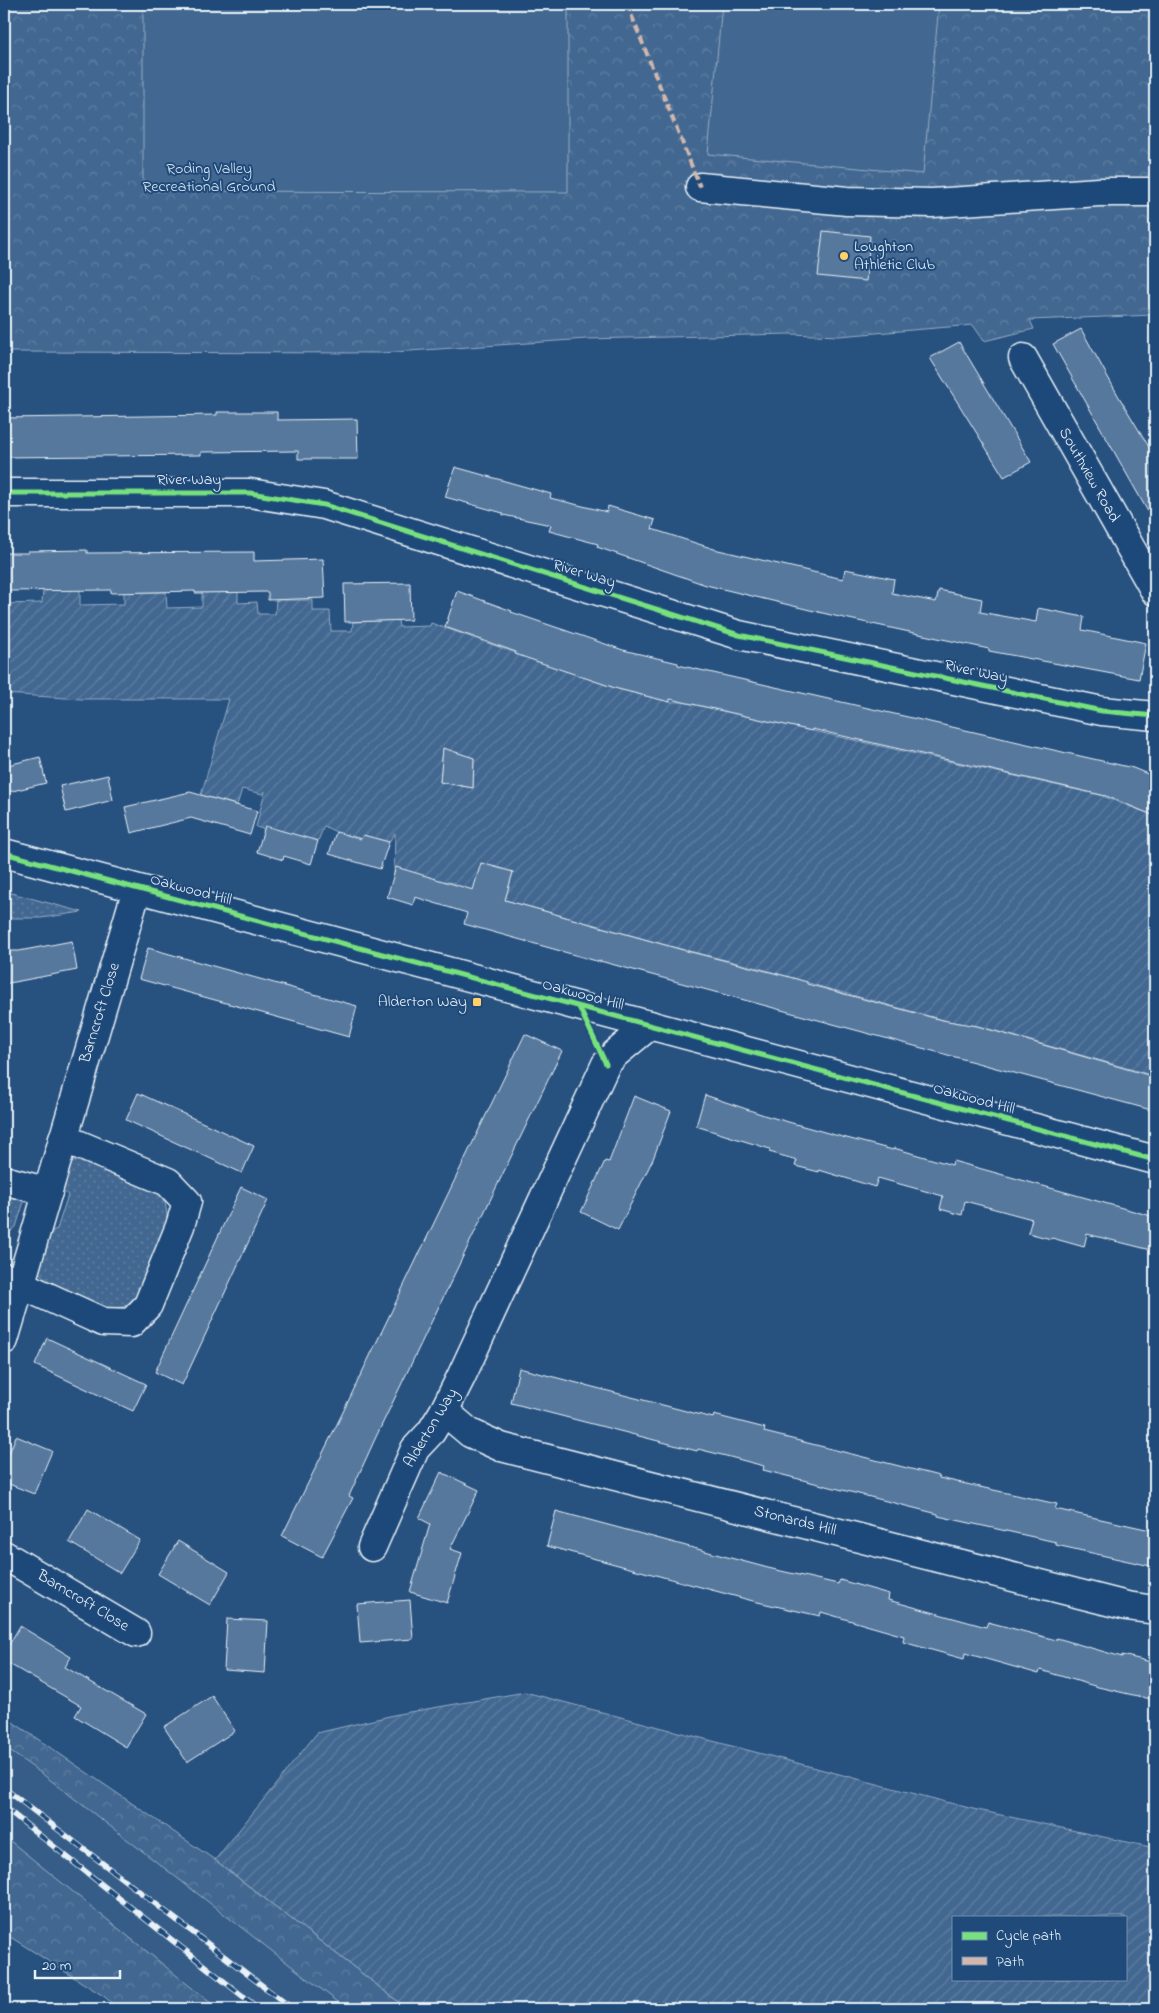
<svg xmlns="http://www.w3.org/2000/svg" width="1159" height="2013" viewBox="0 0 1159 2013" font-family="'Indie Flower',sans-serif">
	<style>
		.built { fill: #355d88 }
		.grass { fill: url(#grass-dots); stroke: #96acc4 }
		.forest { fill: url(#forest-crowns); stroke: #96acc4 }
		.garden { fill: url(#garden-furrows); stroke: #96acc4; fill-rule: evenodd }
		.pitch { fill: #436891; stroke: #96acc4 }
		.building { fill: #57789d; stroke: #e8f1f8 }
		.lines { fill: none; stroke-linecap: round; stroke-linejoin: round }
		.minor-casing { stroke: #e8f1f8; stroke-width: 31 }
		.minor { stroke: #1f4a7a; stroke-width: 28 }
		.rail-casing { stroke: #e8f1f8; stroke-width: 5.5 }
		.rail { stroke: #1f4a7a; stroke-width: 4; stroke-dasharray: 11; stroke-linecap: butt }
		.quiet { stroke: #d1b7ad; stroke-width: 4; stroke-dasharray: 8 4; stroke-linecap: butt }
		.cycleway-casing { stroke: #1f4a7a; stroke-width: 8 }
		.cycleway { stroke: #77e17e; stroke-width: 5 }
		.poi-dot { fill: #ffd166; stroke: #1f4a7a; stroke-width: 2 }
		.labels { text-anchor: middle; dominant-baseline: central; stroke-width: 4; stroke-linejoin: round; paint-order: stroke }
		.park-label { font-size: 16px; fill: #d8e3ee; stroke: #1f4a7a }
		.poi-label { font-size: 16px; fill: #e8f1f8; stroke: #1f4a7a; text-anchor: start }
		.street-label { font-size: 16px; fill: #e8f1f8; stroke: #1f4a7a }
	</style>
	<defs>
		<pattern id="grass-dots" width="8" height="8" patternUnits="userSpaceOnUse" patternTransform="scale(1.25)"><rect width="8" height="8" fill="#436891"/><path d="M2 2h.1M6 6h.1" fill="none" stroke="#5e7ea1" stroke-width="1.8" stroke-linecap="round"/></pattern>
		<pattern id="forest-crowns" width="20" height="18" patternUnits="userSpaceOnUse" patternTransform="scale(1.25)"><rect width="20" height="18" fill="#436891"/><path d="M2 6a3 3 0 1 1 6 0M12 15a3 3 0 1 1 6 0" fill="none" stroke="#5e7ea1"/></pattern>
		<pattern id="garden-furrows" width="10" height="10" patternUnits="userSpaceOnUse" patternTransform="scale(1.25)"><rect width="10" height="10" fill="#436891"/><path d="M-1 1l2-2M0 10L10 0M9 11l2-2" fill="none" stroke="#5e7ea1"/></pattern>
	</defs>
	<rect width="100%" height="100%" fill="#27517f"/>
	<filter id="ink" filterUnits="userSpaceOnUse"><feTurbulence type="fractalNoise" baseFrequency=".02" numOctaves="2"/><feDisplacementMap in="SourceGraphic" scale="10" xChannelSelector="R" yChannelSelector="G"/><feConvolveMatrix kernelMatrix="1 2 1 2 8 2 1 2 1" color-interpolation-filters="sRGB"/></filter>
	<g filter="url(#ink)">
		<polygon class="built" points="4,1716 215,1860 408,2009 118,2009 105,1997 4,1933"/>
		<g class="grass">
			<polygon points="4,891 82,912 41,918 4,918"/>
			<polygon points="81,1160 156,1189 165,1202 168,1221 136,1298 123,1307 104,1309 51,1286 39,1272 36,1264 44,1234 57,1229 68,1195 59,1188 70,1163"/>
			<polygon points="4,1192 25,1198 16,1227 4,1237"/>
		</g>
		<g class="forest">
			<polygon points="4,4 1155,4 1155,315 1030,320 1034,329 984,341 973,325 839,336 790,334 587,339 380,353 4,352"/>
			<polygon points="4,1716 215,1860 408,2009 347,2009 45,1776 4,1747"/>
			<polygon points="4,1836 218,2009 118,2009 105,1997 4,1933"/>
		</g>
		<g class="garden">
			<path d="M43 590H80V605L124 604V592H166L167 608 202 607V592H238V603L257 602 258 614H275L276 600H313V611H330L331 631H352L353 622 398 620 399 627 430 626 431 623 618 689 670 702H683L1100 795 1155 816V1076L978 1026 947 1021 822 987 762 969 673 947 505 900 513 872 481 863 470 904 455 898V883L394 875 395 833 389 842 363 835 361 839 336 832 324 826 318 841 290 837 256 827 265 791 262 794 242 789 237 805 201 795 229 699H81L4 694V595V604L42 603ZM443 749 474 758 473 788 440 782Z"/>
			<path d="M525 1692 973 1809 1155 1848V2009H408L215 1860 317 1733 398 1714ZM953 1917H1125V1979H953Z"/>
		</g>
		<g class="pitch">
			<polygon points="143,4 568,4 568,192 143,191"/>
			<polygon points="722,4 939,4 923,174 708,154"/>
		</g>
		<g class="building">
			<polygon points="823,231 870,236 866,281 818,276"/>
			<polygon points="1081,329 1119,397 1155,457 1155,524 1053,344"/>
			<polygon points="959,342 1031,462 1004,477 930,358"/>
			<polygon points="217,412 277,412 277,420 357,419 358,459 298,459 298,451 201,452 201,455 4,457 4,418 217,415"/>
			<polygon points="455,467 551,494 550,498 607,512 608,506 655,520 652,529 714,549 843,579 845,569 894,579 892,593 936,602 939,590 982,599 980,612 1036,622 1038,608 1084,617 1082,630 1146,643 1139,679 989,651 989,649 835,616 706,585 597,547 598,544 549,531 551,525 503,515 503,513 445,497"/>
			<polygon points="87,550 87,553 254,552 254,561 323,559 325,598 268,600 268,592 195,593 195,591 111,593 111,590 4,591 4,553 28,553 28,551"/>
			<polygon points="410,583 411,620 345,622 344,584"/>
			<polygon points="457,591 512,611 511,612 623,650 678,663 678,665 1133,768 1155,777 1155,816 1106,796 812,729 812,731 670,699 670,702 618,689 515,654 516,652 445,627"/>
			<polygon points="443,748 474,758 473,788 440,782"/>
			<polygon points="40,757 46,783 4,793 4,766"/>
			<polygon points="108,775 113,800 66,812 60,786"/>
			<polygon points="190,792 257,811 250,835 191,818 131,833 125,807"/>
			<polygon points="265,826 318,841 311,864 284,856 283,860 257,852"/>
			<polygon points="336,832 361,839 363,835 389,842 380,869 329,854"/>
			<polygon points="481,863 513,872 505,900 683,950 786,976 807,982 807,984 942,1020 977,1026 1155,1077 1155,1111 600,961 600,962 464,924 467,913 415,897 413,905 387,897 396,867 473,890"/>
			<polygon points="72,941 77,970 4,984 4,951 19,951"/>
			<polygon points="148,948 357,1006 349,1037 139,979"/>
			<polygon points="525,1034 562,1051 375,1439 349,1496 353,1498 322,1557 282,1536 342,1414"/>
			<polygon points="138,1093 254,1146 242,1173 126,1120"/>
			<polygon points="705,1095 767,1116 835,1135 893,1150 894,1148 952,1165 953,1161 1155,1217 1155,1251 1087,1234 1084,1247 1052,1238 1051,1239 1028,1233 1032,1219 965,1201 962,1215 940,1209 943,1196 878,1178 875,1187 819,1170 819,1172 795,1166 797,1160 769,1152 770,1149 696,1126"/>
			<polygon points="634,1096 671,1111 653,1159 618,1230 581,1212 605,1161 609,1162"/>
			<polygon points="241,1187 268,1200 182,1385 155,1372"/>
			<polygon points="47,1338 146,1384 133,1411 35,1365"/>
			<polygon points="519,1368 713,1418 714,1415 765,1428 764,1432 939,1476 939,1478 1057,1504 1055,1509 1155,1531 1155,1567 1056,1545 1056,1542 938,1516 938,1514 763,1470 764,1466 730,1457 698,1449 697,1451 511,1403"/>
			<polygon points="16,1436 52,1451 34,1494 4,1482 4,1466"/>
			<polygon points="441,1472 479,1490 450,1549 462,1553 447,1603 410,1592 430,1524 419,1518"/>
			<polygon points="88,1509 140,1540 120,1573 69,1542"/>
			<polygon points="556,1511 768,1568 838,1584 840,1580 889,1594 888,1600 986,1627 988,1622 1056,1640 1057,1638 1122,1657 1122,1655 1155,1663 1155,1700 1098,1687 1040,1670 1039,1674 965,1653 964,1659 903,1642 904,1636 821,1612 820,1616 753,1601 547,1546"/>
			<polygon points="178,1541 229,1572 210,1605 158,1574"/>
			<polygon points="410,1600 413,1639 360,1643 357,1604"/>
			<polygon points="227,1619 268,1621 265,1673 224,1670"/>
			<polygon points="20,1626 71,1657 65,1667 146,1714 126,1747 75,1716 81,1706 4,1661 4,1653"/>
			<polygon points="212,1696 235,1731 187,1762 164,1727"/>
		</g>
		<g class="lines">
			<defs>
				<g id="minor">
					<polyline points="700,187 847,201 932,203 1099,192 1155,192"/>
					<polyline points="1023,358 1155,591"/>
					<polyline points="4,493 250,493 324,505 739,635 1102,711 1155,716"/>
					<polyline points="4,853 1155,1160"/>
					<polyline points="4,1180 48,1192"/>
					<polyline points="4,1277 103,1322 131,1323 148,1305 180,1226 187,1202 168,1182 63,1138"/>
					<polyline points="4,1340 137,889"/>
					<polyline points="444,1411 470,1433 501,1447 1127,1606 1155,1610"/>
					<polyline points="372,1547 415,1449 431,1432 444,1411 461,1377 606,1064 615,1054 650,1025"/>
					<polyline points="4,1555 136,1633"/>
				</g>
			</defs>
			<use href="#minor" class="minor-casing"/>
			<use href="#minor" class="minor"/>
			<defs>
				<g id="rail">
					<polyline points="4,1788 293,2009"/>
					<polyline points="4,1807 259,2009"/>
				</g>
			</defs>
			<use href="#rail" class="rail-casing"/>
			<use href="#rail" class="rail"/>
			<polyline class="quiet" points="627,4 700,187"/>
			<defs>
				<g id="cycleway">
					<polyline points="4,493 250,493 324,505 739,635 1102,711 1155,716"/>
					<polyline points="4,853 1155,1160"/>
					<polyline points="579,1007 606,1064"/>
				</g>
			</defs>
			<use href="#cycleway" class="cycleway-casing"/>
			<use href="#cycleway" class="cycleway"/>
		</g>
	</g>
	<g class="poi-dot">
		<circle cx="844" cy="256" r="5"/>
		<rect x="472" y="997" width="10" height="10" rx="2.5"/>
	</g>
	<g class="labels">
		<g class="park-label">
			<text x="209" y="169">Roding Valley<tspan x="209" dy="18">Recreational Ground</tspan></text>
		</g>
		<g class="poi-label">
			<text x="854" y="247">Loughton<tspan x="854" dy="18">Athletic Club</tspan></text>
			<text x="467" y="1002" text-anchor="end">Alderton Way</text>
		</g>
		<g class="street-label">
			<text transform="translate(1089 475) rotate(60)">Southview Road</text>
			<text x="189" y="480">River Way</text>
			<text transform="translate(584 574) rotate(17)">River Way</text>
			<text transform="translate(976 672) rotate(12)">River Way</text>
			<text transform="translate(191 890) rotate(15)">Oakwood Hill</text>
			<text transform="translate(583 995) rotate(15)">Oakwood Hill</text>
			<text transform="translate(100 1013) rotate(-73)">Barncroft Close</text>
			<text transform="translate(974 1099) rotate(15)">Oakwood Hill</text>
			<text transform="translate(431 1428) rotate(-59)">Alderton Way</text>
			<text transform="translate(795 1521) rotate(14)">Stonards Hill</text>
			<text transform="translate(83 1601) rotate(31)">Barncroft Close</text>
		</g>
	</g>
	<rect width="1159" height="2013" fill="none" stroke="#1f4a7a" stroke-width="20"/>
	<rect x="10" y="10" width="1139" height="1993" fill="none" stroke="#e8f1f8" stroke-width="2" filter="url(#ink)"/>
	<rect x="952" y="1916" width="175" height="65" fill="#1f4a7a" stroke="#6f8dac"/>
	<rect x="962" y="1932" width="25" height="8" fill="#77e17e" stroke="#6f8dac"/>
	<text x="996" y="1940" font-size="15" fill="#e8f1f8">Cycle path</text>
	<rect x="962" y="1957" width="25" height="8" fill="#d1b7ad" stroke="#6f8dac"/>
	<text x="996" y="1966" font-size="15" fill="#e8f1f8">Path</text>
	<path d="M35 1970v8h85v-8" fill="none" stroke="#e8f1f8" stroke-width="2.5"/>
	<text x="42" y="1970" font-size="15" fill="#e8f1f8" stroke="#1f4a7a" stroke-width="4" paint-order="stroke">20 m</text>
</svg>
